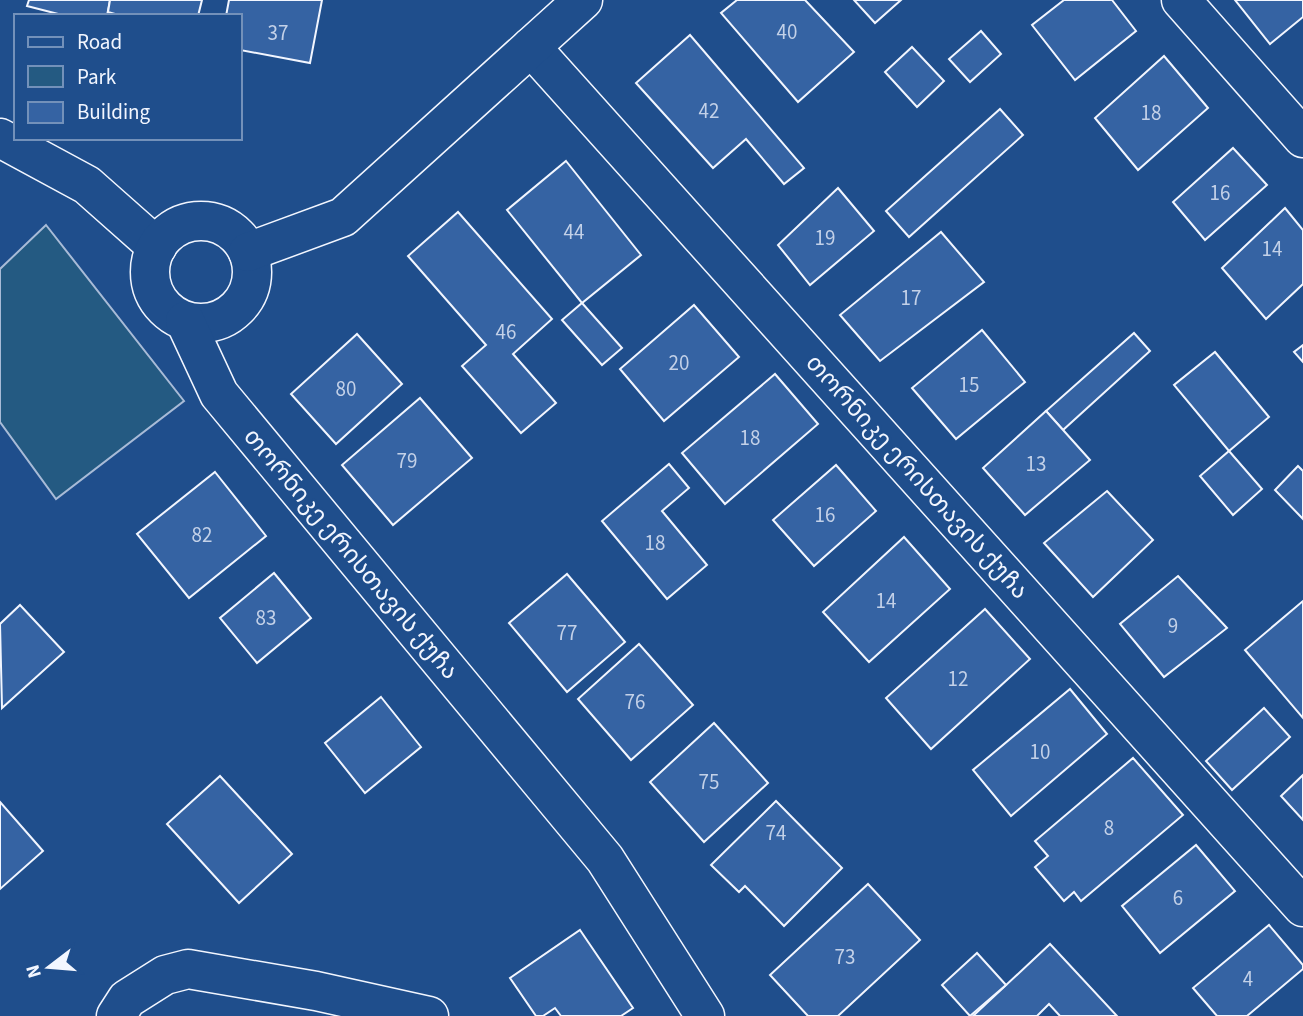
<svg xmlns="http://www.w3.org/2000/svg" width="1303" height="1016" viewBox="0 0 1303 1016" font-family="'Source Sans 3','Noto Sans Georgian',sans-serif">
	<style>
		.green { fill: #245a82; stroke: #a8bbd7; stroke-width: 2 }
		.building { fill: #3563a3; stroke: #f2f6ff; stroke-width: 2 }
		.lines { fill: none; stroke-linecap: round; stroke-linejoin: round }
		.minor-casing { stroke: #f2f6ff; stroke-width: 41 }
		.minor { stroke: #1f4e8c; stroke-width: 38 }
		.labels { text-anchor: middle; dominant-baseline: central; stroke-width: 5; stroke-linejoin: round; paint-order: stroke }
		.number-label { font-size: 21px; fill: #c3d1e8 }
		.street-label { font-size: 24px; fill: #f2f6ff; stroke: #1f4e8c }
	</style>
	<rect width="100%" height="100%" fill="#1f4e8c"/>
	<polygon class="green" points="46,225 184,401 56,499 0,422 0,269"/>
	<g class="building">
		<polygon points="29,0 110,0 107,16 66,16 27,6"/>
		<polygon points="110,0 202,0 198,16 122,16 108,12"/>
		<polygon points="229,0 322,0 310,63 240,50 240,16 226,16"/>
		<polygon points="737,0 805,0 854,52 798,102 721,13"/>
		<polygon points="854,0 901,0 875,23"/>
		<polygon points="1064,0 1112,0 1136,31 1075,80 1032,25"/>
		<polygon points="1235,0 1303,0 1303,17 1270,44"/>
		<polygon points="981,31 1001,54 970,82 949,59"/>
		<polygon points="690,35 804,168 784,184 746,139 713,168 636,83"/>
		<polygon points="912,47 944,81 917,107 885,72"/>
		<polygon points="1164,56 1208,108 1138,170 1095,118"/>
		<polygon points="1000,109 1023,135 909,237 886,211"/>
		<polygon points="1233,148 1267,185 1205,240 1173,202"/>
		<polygon points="566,161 641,255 582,303 507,210"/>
		<polygon points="838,188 874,231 810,285 778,245"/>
		<polygon points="1285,208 1303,230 1303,284 1266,319 1222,268"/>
		<polygon points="458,212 552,319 513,354 556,403 521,433 462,366 486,345 408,256"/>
		<polygon points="941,232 984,282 880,361 840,315"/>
		<polygon points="582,303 622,348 602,365 562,320"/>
		<polygon points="694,305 739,357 664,421 620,369"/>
		<polygon points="982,330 1025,382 956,439 912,388"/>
		<polygon points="1134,333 1150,351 1063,430 1046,411"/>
		<polygon points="357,334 402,384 336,444 291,394"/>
		<polygon points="1303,345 1303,362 1294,352"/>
		<polygon points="1215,352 1269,417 1229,451 1174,385"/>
		<polygon points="775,374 818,424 725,504 682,453"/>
		<polygon points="420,398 472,458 393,525 342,465"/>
		<polygon points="1046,411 1090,460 1025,515 983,468"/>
		<polygon points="1229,451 1262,489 1233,515 1200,476"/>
		<polygon points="669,464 689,488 662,511 707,565 667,599 602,521"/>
		<polygon points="836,465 876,511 814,566 773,520"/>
		<polygon points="1298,466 1303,471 1303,519 1275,490"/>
		<polygon points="215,472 266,536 189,598 137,534"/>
		<polygon points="1107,491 1153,540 1093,597 1044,543"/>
		<polygon points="904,537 950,589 869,662 823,612"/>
		<polygon points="274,573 311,618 257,663 220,618"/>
		<polygon points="567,574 625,642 567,692 509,623"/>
		<polygon points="1178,576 1227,628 1164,677 1120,624"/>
		<polygon points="1303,601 1303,718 1245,650"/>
		<polygon points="20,605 64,652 2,708 0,624"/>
		<polygon points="985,609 1030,659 931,749 886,698"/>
		<polygon points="639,644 693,705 631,760 578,699"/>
		<polygon points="1070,689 1107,734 1011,816 973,770"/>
		<polygon points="381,697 421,747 365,793 325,743"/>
		<polygon points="1264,708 1290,737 1232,790 1206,761"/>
		<polygon points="714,723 768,783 704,842 650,782"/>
		<polygon points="1133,758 1183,815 1081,901 1074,892 1064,901 1035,867 1048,856 1035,841"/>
		<polygon points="1303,775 1303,820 1281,796"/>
		<polygon points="220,776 292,854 239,903 167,824"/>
		<polygon points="776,801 842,868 784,926 745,886 739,892 711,865"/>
		<polygon points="0,802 43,851 0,889"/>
		<polygon points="1196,845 1235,891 1160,953 1122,906"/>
		<polygon points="868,884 920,940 838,1016 808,1016 770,975"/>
		<polygon points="1269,925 1303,965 1303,969 1247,1016 1217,1016 1193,988"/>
		<polygon points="580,930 633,1008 621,1016 561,1016 555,1008 543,1016 536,1016 510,978"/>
		<polygon points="1050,944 1117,1016 1060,1016 1049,1004 1037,1016 973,1016"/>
		<polygon points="977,953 1006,985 970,1016 942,985"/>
	</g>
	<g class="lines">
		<defs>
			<g id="minor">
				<polyline points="1181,0 1303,138"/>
				<polyline points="531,47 1303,907"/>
				<polyline points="0,138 87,185 157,247"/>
				<circle cx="201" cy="272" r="51"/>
				<polyline points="248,252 343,217 583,0"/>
				<polyline points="185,321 219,394 605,859 705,1016"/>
				<polyline points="116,1016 127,999 165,975 188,969 316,991 429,1016"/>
			</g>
		</defs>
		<use href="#minor" class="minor-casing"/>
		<use href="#minor" class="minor"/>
	</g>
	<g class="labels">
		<g class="number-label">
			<text x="787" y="32">40</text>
			<text x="278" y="33">37</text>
			<text x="709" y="111">42</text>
			<text x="1151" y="113">18</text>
			<text x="1220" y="193">16</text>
			<text x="574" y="232">44</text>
			<text x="825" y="238">19</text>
			<text x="1272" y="249">14</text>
			<text x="911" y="298">17</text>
			<text x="506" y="332">46</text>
			<text x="679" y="363">20</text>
			<text x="969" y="385">15</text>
			<text x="346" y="389">80</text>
			<text x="750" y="438">18</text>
			<text x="407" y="461">79</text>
			<text x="1036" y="464">13</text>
			<text x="825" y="515">16</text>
			<text x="202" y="535">82</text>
			<text x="655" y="543">18</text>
			<text x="886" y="601">14</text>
			<text x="266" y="618">83</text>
			<text x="1173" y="626">9</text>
			<text x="567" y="633">77</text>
			<text x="958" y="679">12</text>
			<text x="635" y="702">76</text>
			<text x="1040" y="752">10</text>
			<text x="709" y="782">75</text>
			<text x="1109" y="828">8</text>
			<text x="776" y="833">74</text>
			<text x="1178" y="898">6</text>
			<text x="845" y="957">73</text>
			<text x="1248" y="979">4</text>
		</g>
		<g class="street-label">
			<text transform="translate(917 477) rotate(48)">თორნიკე ერისთავის ქუჩა</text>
			<text transform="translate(351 554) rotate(50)">თორნიკე ერისთავის ქუჩა</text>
		</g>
	</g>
	<rect x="14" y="14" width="228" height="126" fill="#1f4e8c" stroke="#7391ba" stroke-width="2"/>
	<rect x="28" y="37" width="35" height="10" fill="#1f4e8c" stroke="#7391ba" stroke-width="2"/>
	<text x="77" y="49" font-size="21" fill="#f2f6ff">Road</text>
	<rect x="28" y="66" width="35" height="21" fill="#245a82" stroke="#7391ba" stroke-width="2"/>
	<text x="77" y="84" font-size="21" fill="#f2f6ff">Park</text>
	<rect x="28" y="102" width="35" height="21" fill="#3563a3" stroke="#7391ba" stroke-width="2"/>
	<text x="77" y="119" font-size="21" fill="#f2f6ff">Building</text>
	<g transform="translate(49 967) rotate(254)" stroke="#1f4e8c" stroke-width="5" paint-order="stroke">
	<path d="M0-5L12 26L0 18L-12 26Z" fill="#f2f6ff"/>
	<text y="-10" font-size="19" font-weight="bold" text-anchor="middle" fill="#f2f6ff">N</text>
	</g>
</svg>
